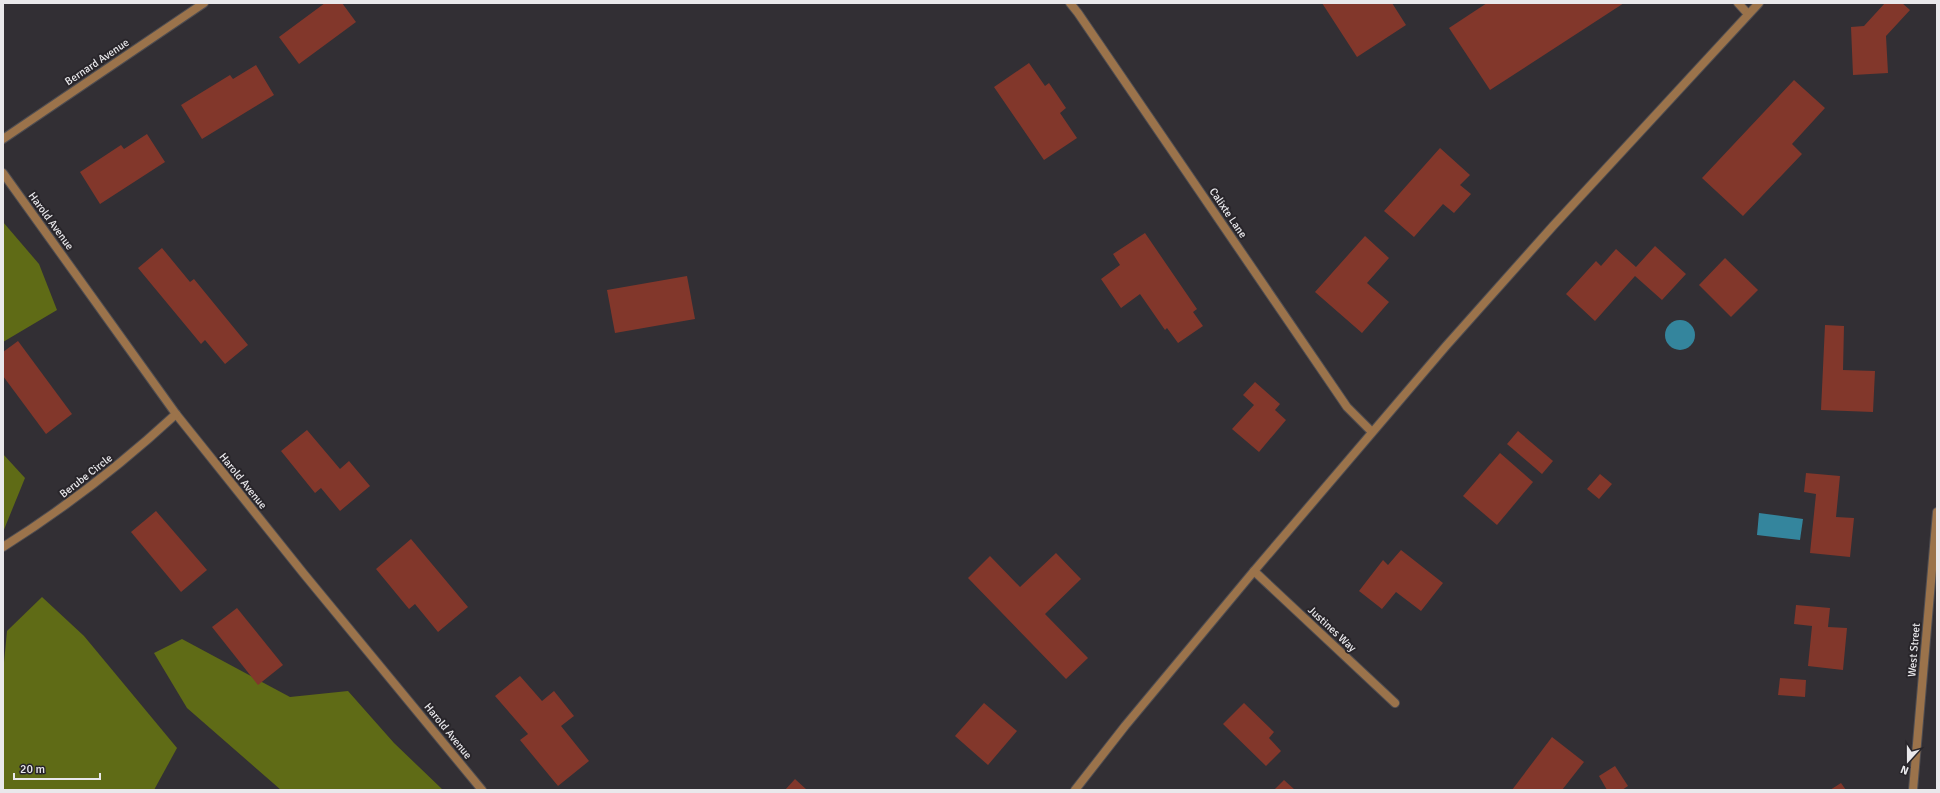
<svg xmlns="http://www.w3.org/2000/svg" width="1940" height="793" viewBox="0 0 1940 793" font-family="Signika,sans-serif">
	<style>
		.forest { fill: #5f6b16 }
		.water { fill: #34859d }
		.building { fill: #82372b }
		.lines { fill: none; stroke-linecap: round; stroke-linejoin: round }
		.minor-casing { stroke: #4f4d51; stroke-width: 10 }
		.tertiary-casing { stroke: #4f4d51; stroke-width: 10 }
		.minor { stroke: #9b734b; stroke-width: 8 }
		.tertiary { stroke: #9b734b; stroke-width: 8 }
		.labels { text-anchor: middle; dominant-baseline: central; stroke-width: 4; stroke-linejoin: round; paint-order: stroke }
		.street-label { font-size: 11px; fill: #e9e8eb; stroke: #28252a }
	</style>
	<rect width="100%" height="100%" fill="#322f34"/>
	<g class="forest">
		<polygon points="3,222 39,264 57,310 3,342"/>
		<polygon points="3,454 25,478 3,532"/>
		<polygon points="42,597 84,636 177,748 154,790 3,790 3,673 7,631"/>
		<polygon points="182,639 290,697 348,691 394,743 443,790 281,790 187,708 154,653"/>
	</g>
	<g class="water">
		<circle cx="1680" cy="335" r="15"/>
		<polygon points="1759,513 1803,519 1800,540 1757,535"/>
	</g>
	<g class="building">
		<polygon points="325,3 342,3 356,22 299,64 279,37"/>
		<polygon points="1322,3 1392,3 1406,25 1357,57"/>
		<polygon points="1487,3 1624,3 1490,90 1449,28"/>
		<polygon points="1885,3 1902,3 1910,10 1886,36 1888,73 1853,75 1851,27 1864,26"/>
		<polygon points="1029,63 1045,86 1049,83 1066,108 1060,113 1077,138 1044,160 994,87"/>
		<polygon points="256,65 274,95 202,139 181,105 230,75 233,79"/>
		<polygon points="1794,80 1825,108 1792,144 1802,154 1743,216 1702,178"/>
		<polygon points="147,134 165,162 100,204 80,172 121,145 124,149"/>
		<polygon points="1440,148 1470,175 1460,185 1471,194 1454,213 1443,204 1414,237 1384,211"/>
		<polygon points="1145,233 1197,309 1193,312 1203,326 1178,343 1167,328 1165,330 1140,294 1121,308 1101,279 1120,265 1113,254"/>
		<polygon points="1365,236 1389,258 1367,283 1389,302 1362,333 1315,292"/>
		<polygon points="1655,246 1686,274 1662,300 1635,276 1595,321 1566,294 1596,261 1601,266 1616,249 1636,267"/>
		<polygon points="162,248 190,282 194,279 248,345 225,364 205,340 201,344 138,268"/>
		<polygon points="1725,258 1758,290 1731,317 1699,285"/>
		<polygon points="687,276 695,319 615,333 607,290"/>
		<polygon points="1825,325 1844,326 1843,370 1875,371 1873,412 1821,410"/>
		<polygon points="18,341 72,414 46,434 3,376 3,352"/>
		<polygon points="1255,382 1280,404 1275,410 1286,420 1259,452 1232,429 1254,405 1243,395"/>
		<polygon points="307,430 340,469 349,461 370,486 340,511 321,488 315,493 281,451"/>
		<polygon points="1518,431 1553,461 1542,474 1507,444"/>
		<polygon points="1500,453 1533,482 1497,525 1463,496"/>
		<polygon points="1806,473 1840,476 1836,517 1854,518 1850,557 1810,553 1816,494 1804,492"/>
		<polygon points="1600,474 1612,484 1599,499 1587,489"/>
		<polygon points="156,511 207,570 181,592 131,532"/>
		<polygon points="411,539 468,607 438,632 415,604 409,609 376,569"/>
		<polygon points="1401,550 1443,583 1421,611 1396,592 1382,609 1359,591 1383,560 1388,565"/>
		<polygon points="1056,553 1081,579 1045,614 1088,658 1066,679 968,578 990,556 1020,587"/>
		<polygon points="1796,605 1830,608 1828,627 1847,628 1843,670 1808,666 1812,626 1794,624"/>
		<polygon points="237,608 283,665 258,685 212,627"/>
		<polygon points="520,676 542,701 554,691 574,716 561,726 589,761 558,786 520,740 528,734 495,696"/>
		<polygon points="1780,678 1806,680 1805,697 1778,695"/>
		<polygon points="984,703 1017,731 988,765 955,736"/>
		<polygon points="1244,703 1274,732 1269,738 1281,751 1266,766 1223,724"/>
		<polygon points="1552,737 1584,762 1562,790 1512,790"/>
		<polygon points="1615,766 1628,786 1622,790 1607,790 1599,776"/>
		<polygon points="795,779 807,790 785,790"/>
		<polygon points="1284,780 1295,790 1274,790"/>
		<polygon points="1841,783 1846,790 1830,790"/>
	</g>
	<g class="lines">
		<defs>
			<g id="minor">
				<polyline points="1070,3 1078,13 1347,407 1372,432"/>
				<polyline points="1738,3 1748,14"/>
				<polyline points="3,139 204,3"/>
				<polyline points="3,173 176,414 304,574 482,790"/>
				<path d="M3 547C65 508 122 464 176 414"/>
				<polyline points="1254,571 1395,703"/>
				<polyline points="1075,790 1125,726 1254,571 1446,346 1553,226 1759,3"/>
			</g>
			<polyline id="tertiary" points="1913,790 1937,512"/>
		</defs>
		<use href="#minor" class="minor-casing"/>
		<use href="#tertiary" class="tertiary-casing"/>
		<use href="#minor" class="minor"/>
		<use href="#tertiary" class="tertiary"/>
	</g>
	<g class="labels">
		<g class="street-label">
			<text transform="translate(97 62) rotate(-34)">Bernard Avenue</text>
			<text transform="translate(1228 213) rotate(56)">Calixte Lane</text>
			<text transform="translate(51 221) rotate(54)">Harold Avenue</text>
			<text transform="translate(86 476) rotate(-38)">Berube Circle</text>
			<text transform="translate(243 481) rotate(51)">Harold Avenue</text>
			<text transform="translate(1332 629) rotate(43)">Justines Way</text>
			<text transform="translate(1914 650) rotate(-85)">West Street</text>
			<text transform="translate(448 731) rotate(51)">Harold Avenue</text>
		</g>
	</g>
	<rect width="1940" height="793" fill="none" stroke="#e9e8eb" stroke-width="8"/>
	<g transform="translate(1908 761) rotate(201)" stroke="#28252a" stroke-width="3" paint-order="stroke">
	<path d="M0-3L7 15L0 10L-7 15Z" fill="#e9e8eb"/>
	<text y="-6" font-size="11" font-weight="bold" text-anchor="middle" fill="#e9e8eb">N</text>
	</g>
	<path d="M14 773v6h86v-6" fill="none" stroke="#e9e8eb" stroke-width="2"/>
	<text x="20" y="773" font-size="12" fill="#e9e8eb" stroke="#28252a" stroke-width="3" paint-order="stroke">20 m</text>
</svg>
